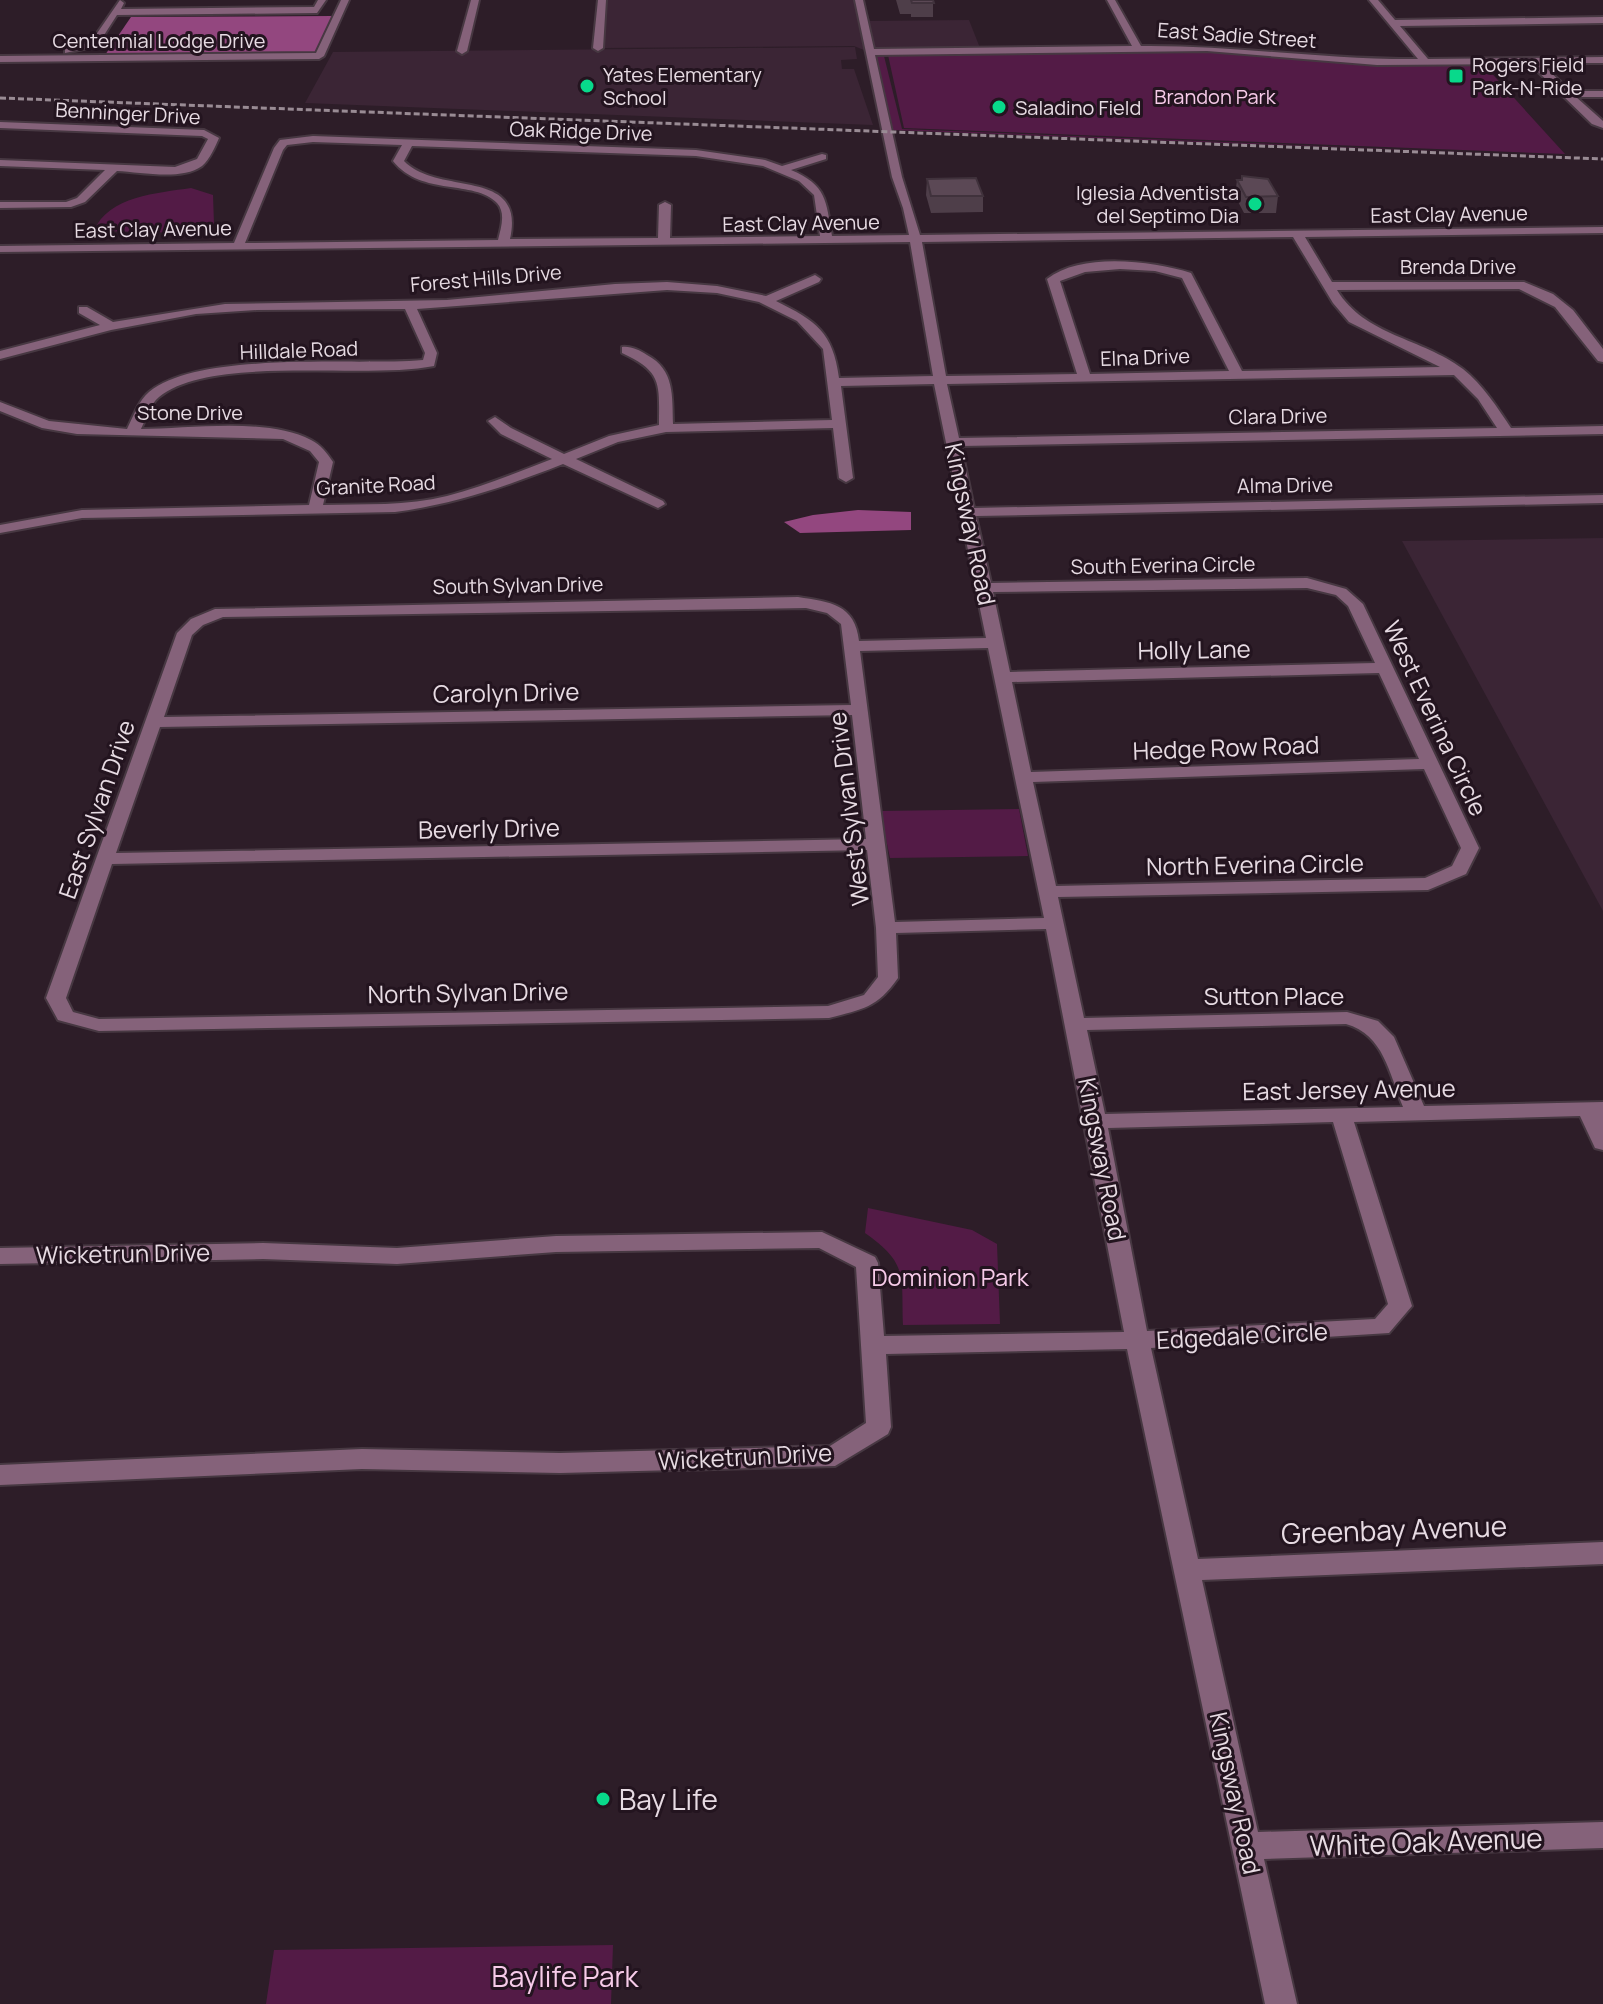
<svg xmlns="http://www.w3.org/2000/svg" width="1603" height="2004" viewBox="0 0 1603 2004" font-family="Manrope,sans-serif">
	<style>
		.built { fill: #3b2535 }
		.green { fill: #531b46 }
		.water { fill: #93477f }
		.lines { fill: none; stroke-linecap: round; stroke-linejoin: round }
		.minor-casing { stroke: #473842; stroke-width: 4 }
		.minor { fill: #85627a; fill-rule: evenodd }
		.rail { stroke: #998b94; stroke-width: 3; stroke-dasharray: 6 3; stroke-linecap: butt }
		.wall { fill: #4e3e49 }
		.building { fill: #5b4855; stroke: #40323c; stroke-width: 2 }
		.poi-dot { fill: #08d98b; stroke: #23141f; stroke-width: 3 }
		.labels { text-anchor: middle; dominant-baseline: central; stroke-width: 6; stroke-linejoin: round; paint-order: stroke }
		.far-street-label { font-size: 20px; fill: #e7dbe3; stroke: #23141f }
		.far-poi-label { font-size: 20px; fill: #e7dbe3; stroke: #23141f; text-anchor: start }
		.far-park-label { font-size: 20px; fill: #f7cbe9; stroke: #23141f }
		.street-label { font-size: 24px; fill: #e7dbe3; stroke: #23141f }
		.park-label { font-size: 24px; fill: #f7cbe9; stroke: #23141f }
		.near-street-label { font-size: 28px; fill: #e7dbe3; stroke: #23141f }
		.near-poi-label { font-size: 28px; fill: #e7dbe3; stroke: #23141f; text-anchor: start }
		.near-park-label { font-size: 28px; fill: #f7cbe9; stroke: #23141f }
	</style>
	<rect width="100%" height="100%" fill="#2d1d28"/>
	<g class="built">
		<polygon points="607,0 854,0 864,50 854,46 603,48"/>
		<polygon points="863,0 870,21 969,20 980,48 874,50"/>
		<polygon points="855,47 857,59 841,60 842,69 854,69 873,125 305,103 333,52"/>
		<polygon points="1603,538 1603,911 1402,541"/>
	</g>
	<g class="green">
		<polygon points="1208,50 884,56 902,129 1564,156 893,130 874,54"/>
		<polygon points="1208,51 1378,65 1485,66 1565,154 904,128 888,55"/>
		<path d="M191 188 213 195 214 224 191 233 94 231C108 196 158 193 191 188Z"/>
		<polygon points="1019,809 1028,856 890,858 880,811"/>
		<path d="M868 1208 972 1230 997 1244 1000 1324 903 1325C901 1276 909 1264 865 1233Z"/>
		<polygon points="613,1945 611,2004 266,2004 274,1950"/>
	</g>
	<g class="water">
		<polygon points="333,16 316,52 105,55 131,17"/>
		<polygon points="858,510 911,512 911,530 800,533 784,522 813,515"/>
	</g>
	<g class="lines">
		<defs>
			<g id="minor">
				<polygon points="120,0 124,3 121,9 314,7 318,0 326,0 317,13 117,15 97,46 65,53 65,49 91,42"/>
				<polygon points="341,0 349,0 324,56 319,59 0,62 0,56 316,53"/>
				<polygon points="471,0 479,0 467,51 462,54 457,51"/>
				<polygon points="598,0 606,0 603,48 598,51 593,48"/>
				<path d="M855 0H863L874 49 1132 46 1107 0H1115L1141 46C1234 45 1326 60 1418 59L1369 0H1378L1395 20 1603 17V23L1400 26 1428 59 1603 57V63H1541L1570 91H1603V97H1576L1603 121V128L1592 124 1530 64 1377 65 1207 51 875 55 902 177 920 235 1603 227V233L1305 237 1332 282H1524L1553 294 1573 310 1603 349V362L1598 361 1555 307 1519 289 1337 290C1365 336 1422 338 1463 369 1483 385 1497 407 1511 428L1603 426V434L961 446 974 508 1603 495V503L976 516 991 583 1307 578 1346 589 1363 604 1479 848 1466 874 1428 890 1058 897 1084 1018 1347 1012 1378 1021 1394 1037 1424 1106 1603 1102V1150L1595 1148 1580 1116 1354 1122 1412 1306 1389 1333 1151 1348 1198 1559 1603 1542V1564L1202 1580 1258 1832 1603 1822V1848L1264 1859 1297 2004H1265L1127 1349 886 1354 891 1427 888 1434 835 1466 560 1473 362 1469 0 1485V1465L362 1449 560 1453 830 1446 866 1423 856 1267 819 1248 556 1252 397 1264 263 1259 0 1264V1248L263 1243 397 1248 556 1236 822 1232 875 1257 878 1263 884 1336 1124 1332 1046 929 896 933 898 978C877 1008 863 1009 829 1018L99 1031 58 1020 46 998 177 633 191 619 215 609 798 597C830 602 855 604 859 641L986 638 934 384 841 386 853 478 846 482 839 478 833 428 666 432 618 442 576 459 663 501 665 504 658 508 563 464C507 486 455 504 395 512L82 518 0 533V525L82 510 309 505 319 462 310 451 283 439 77 434 42 428 0 411V402L49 421 127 429C133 417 139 400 149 392 200 350 356 366 423 360L425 353 405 309 257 310 196 314 111 330 0 359V351L100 325 79 313V307H87L113 322 225 304 447 300 615 284 667 282 717 286 766 296 815 275 821 279 819 282 776 301C816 321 833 332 839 378L933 376 910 242 0 252V246L234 243 274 148 280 140 313 136 696 150 765 160 782 166 822 154 826 155V159L791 170C827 185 826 201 832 236L909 235 903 208 892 177ZM313 142 402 145 393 161C422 197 474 179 497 203 506 213 501 228 498 240L245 243 283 150 287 145ZM412 146 696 156 763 166 799 181 814 195 820 236 670 238 671 205 665 202 659 205 658 238 510 239C526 166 439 197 404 161ZM1293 237 1333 303 1349 322 1440 367 1242 371 1191 273C1152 261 1082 252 1047 279L1077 374 946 376 922 242ZM1120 269 1155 271 1182 278 1229 371 1090 374 1060 281 1085 272ZM667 290 717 293 759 302 797 321 823 349 832 420 673 424C672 396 675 370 647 355 639 350 631 346 622 347V353C663 372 659 384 659 425L609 436 564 454 511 428 495 417 488 421 501 434 552 459C518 472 483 487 447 496 407 506 364 504 323 505L333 462C327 453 321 445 311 440 267 417 189 429 141 429 146 419 150 404 159 397 211 354 364 380 434 366L437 353 417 309ZM1454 375 1478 399 1497 428 959 438 947 384ZM1307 588 1336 595 1348 606 1375 663 1010 672 993 592ZM806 608 827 613 841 624 851 705 164 717 192 635 203 625 223 617ZM988 648 1044 918 895 922 860 651ZM1379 673 1419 759 1031 772 1012 682ZM852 715 866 839 116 853 160 727ZM1424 769 1461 848 1452 866 1425 878 1056 886 1033 782ZM867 850 876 928 878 977 864 995 828 1006 99 1019 73 1012 66 998 112 864ZM1346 1024C1384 1035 1389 1073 1403 1107L1105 1114 1087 1030ZM1333 1122 1388 1304 1375 1319 1147 1331 1108 1128Z"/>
				<path d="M0 122 204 130 219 138C215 147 210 159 202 166 181 181 141 172 117 171L85 202 71 207 0 208V202H66L77 198 105 170 0 166V160L175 167 197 159 208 139 202 136 0 128Z"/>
			</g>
		</defs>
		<use href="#minor" class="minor-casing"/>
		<use href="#minor" class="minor"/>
		<polyline class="rail" points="0,98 1603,159"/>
	</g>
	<g class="wall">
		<polygon points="896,0 933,0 933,17 911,17 911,14 900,14"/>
		<polygon points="1242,176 1278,196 1276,213 1244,213 1235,196 1237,180 1241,180"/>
		<polygon points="927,179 983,196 983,212 931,213 926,195"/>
	</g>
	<g class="building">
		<polygon points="911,0 933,0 934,3 912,3"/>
		<polygon points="1242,176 1268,179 1278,196 1246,197 1237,180 1242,180"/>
		<polygon points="976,178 983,196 931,196 927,179"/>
	</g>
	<g class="poi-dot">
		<rect x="1448" y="68" width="16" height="16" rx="4"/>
		<circle cx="587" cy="86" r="8"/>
		<circle cx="999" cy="107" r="8"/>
		<circle cx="1255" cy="204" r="8"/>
		<circle cx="603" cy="1799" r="8"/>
	</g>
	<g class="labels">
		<g class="far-street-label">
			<text transform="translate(1237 35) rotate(4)">East Sadie Street</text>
			<text x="159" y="40">Centennial Lodge Drive</text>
			<text transform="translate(128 113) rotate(3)">Benninger Drive</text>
			<text transform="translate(581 131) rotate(2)">Oak Ridge Drive</text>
			<text transform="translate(1449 214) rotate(-1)">East Clay Avenue</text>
			<text transform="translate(801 223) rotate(-1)">East Clay Avenue</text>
			<text transform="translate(153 229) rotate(-1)">East Clay Avenue</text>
			<text x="1458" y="266">Brenda Drive</text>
			<text transform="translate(486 278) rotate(-5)">Forest Hills Drive</text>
			<text transform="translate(299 350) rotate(-2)">Hilldale Road</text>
			<text transform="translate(1145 357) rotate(-2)">Elna Drive</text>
			<text x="190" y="412">Stone Drive</text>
			<text transform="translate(1278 416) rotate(-1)">Clara Drive</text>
			<text transform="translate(376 485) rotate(-3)">Granite Road</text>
			<text transform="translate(1285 485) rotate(-1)">Alma Drive</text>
			<text transform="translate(1163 565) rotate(-1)">South Everina Circle</text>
			<text transform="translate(518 585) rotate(-1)">South Sylvan Drive</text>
		</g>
		<g class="far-poi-label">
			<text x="1472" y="64">Rogers Field<tspan x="1472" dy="23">Park-N-Ride</tspan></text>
			<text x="603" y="74">Yates Elementary<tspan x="603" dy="23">School</tspan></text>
			<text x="1015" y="107">Saladino Field</text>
			<text x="1239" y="192" text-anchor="end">Iglesia Adventista<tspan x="1239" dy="23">del Septimo Dia</tspan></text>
		</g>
		<g class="far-park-label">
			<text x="1215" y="96">Brandon Park</text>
		</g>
		<g class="street-label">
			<text transform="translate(971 524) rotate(78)">Kingsway Road</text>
			<text transform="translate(1194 649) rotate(-1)">Holly Lane</text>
			<text transform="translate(506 692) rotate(-1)">Carolyn Drive</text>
			<text transform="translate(1436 718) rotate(65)">West Everina Circle</text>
			<text transform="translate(1226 747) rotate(-2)">Hedge Row Road</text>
			<text transform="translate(96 809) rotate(-71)">East Sylvan Drive</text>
			<text transform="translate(848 809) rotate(-97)">West Sylvan Drive</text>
			<text transform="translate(489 828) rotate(-1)">Beverly Drive</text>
			<text transform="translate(1255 864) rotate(-1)">North Everina Circle</text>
			<text transform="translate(468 992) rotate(-1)">North Sylvan Drive</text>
			<text x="1274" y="995">Sutton Place</text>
			<text transform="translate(1349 1089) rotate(-1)">East Jersey Avenue</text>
			<text transform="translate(1103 1159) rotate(79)">Kingsway Road</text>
			<text transform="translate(123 1253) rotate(-1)">Wicketrun Drive</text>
			<text transform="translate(1242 1335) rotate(-3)">Edgedale Circle</text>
			<text transform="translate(745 1456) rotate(-3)">Wicketrun Drive</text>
			<text transform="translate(1236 1793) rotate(78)">Kingsway Road</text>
		</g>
		<g class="park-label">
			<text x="950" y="1276">Dominion Park</text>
		</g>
		<g class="near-street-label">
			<text transform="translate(1394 1529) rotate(-2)">Greenbay Avenue</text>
			<text transform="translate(1426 1841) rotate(-2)">White Oak Avenue</text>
		</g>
		<g class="near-poi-label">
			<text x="619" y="1799">Bay Life</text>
		</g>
		<g class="near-park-label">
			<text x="565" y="1976">Baylife Park</text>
		</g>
	</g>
</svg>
